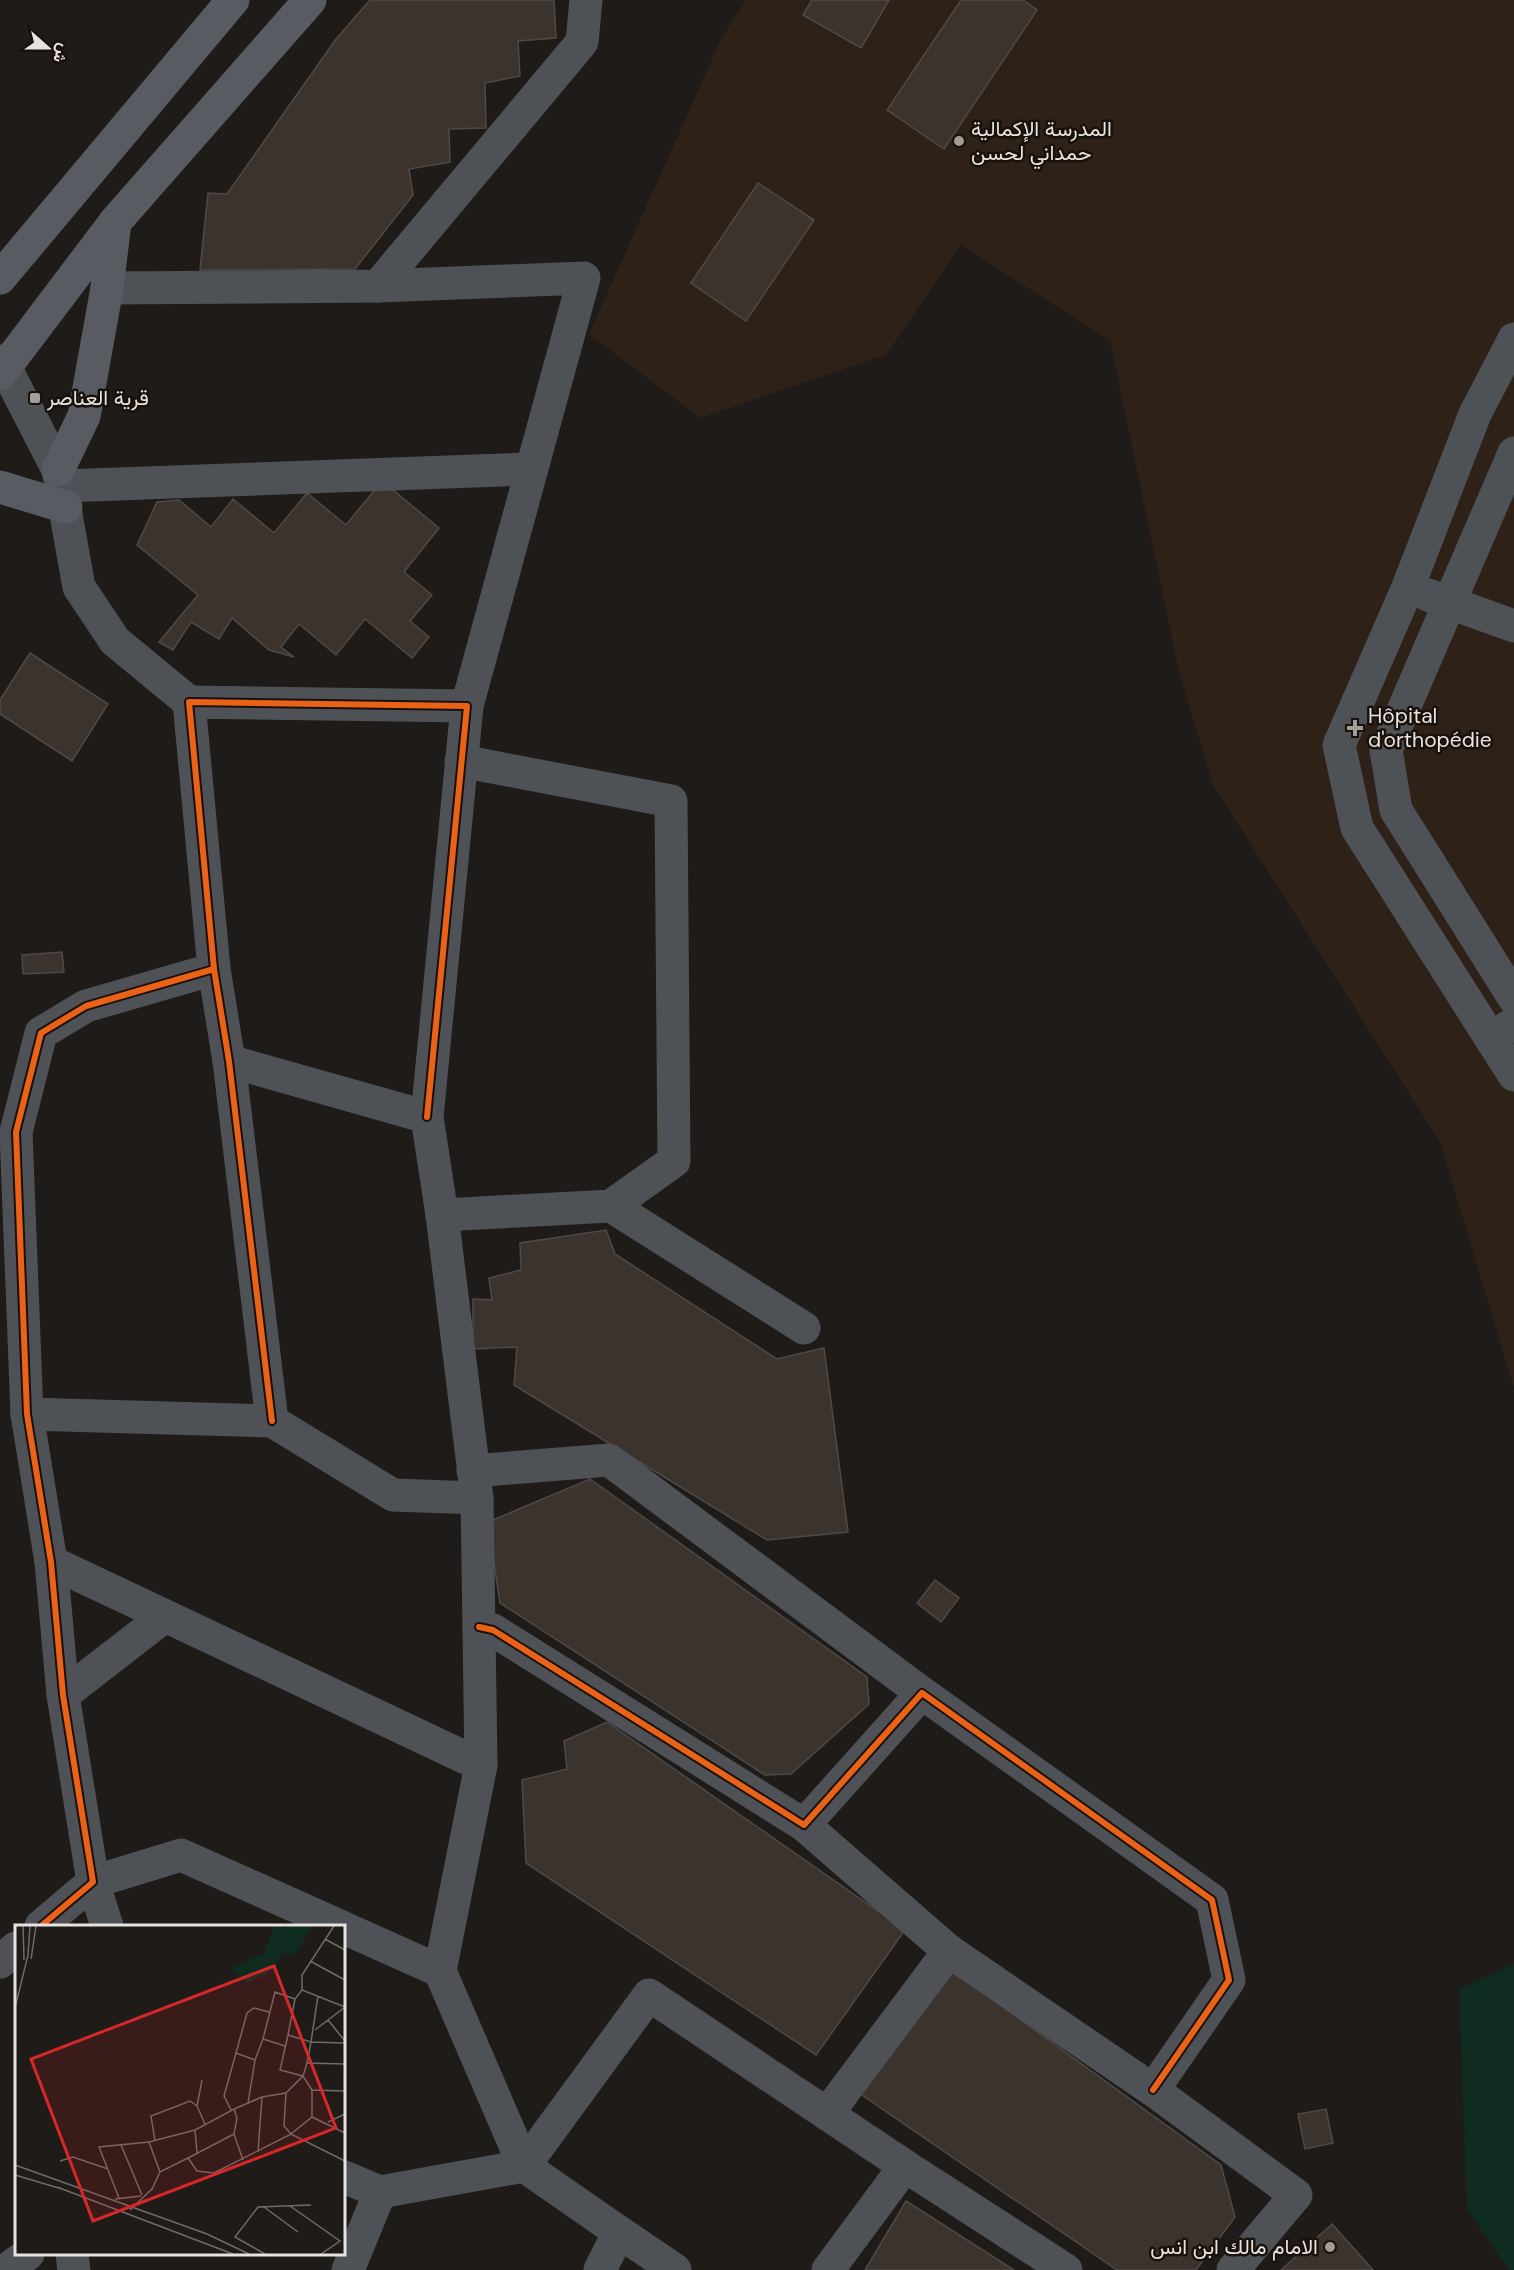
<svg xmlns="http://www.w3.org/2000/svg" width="1514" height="2270" viewBox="0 0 1514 2270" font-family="'DM Sans',Vazirmatn,sans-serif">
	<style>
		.built { fill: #2d2118 }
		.green { fill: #102c21 }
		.building { fill: #3d332d; stroke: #4d4a48; stroke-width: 1.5 }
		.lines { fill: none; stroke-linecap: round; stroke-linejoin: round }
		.minor { stroke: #4e5256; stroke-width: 33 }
		.major { stroke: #585c62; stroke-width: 33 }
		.cycleway-casing { stroke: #19110b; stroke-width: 10 }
		.cycleway { stroke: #ea6118; stroke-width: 6 }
		.poi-dot { fill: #a19d99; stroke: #19110b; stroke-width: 2 }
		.labels { text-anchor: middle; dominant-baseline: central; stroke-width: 5; stroke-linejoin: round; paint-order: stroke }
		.poi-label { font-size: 21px; fill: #e8e3de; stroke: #19110b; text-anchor: start }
		.inset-road { fill: none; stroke: #6f6b67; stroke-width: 1.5 }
		.view { fill: #d62828; fill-opacity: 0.15; stroke: #d62828; stroke-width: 3 }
		.inset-edge { fill: none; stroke: #e8e3de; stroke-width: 3 }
	</style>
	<rect width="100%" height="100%" fill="#1e1b18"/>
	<polygon class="built" points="746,0 1514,0 1514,1388 1440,1142 1213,785 1179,672 1110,341 961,245 886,355 700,418 589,334 722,37"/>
	<polygon class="green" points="1514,1964 1514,2270 1509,2270 1467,2209 1459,1989"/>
	<g class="building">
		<polygon points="370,0 554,0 556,38 518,41 520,76 485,83 486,128 449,129 450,162 409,169 413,195 355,269 200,270 208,193 227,194 336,39"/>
		<polygon points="812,0 889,0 861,48 803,15"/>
		<polygon points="961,0 1023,0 1037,10 944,149 887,110"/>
		<polygon points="758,183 814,220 746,321 691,283"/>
		<polygon points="382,481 439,528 404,572 432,595 410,621 429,637 412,658 365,619 336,655 299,624 281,647 294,657 269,650 232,618 219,639 191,622 173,650 159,642 198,595 137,545 157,502 179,500 211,527 233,499 274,533 307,493 346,525"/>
		<polygon points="30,653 108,704 72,761 0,714 0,700"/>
		<polygon points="62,952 64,972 23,974 22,955"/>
		<polygon points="606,1230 615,1254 777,1359 824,1348 848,1532 767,1540 514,1385 517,1347 473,1349 473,1299 492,1300 489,1278 521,1270 520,1243"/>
		<polygon points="590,1479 867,1677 869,1704 791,1774 765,1775 500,1603 488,1522"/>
		<polygon points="935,1580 959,1598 941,1622 917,1603"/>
		<polygon points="607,1722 905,1930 816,2055 526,1863 522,1780 567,1769 564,1741"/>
		<polygon points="952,1970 1221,2165 1235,2217 1196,2270 1117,2270 859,2093"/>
		<polygon points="1326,2109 1333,2143 1305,2149 1298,2114"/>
		<polygon points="906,2201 1014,2270 865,2270"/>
		<polygon points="1332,2224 1373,2270 1281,2270"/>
	</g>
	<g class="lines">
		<g class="minor">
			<polyline points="378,286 582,42 586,0"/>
			<polyline points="107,288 378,286 584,278 467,706"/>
			<polyline points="1514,339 1475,414 1408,587 1339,745 1357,828 1514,1075"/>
			<polyline points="0,361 5,367 58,470 79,587 115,641 189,702"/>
			<polyline points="1514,453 1386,750 1396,810 1514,998"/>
			<polyline points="62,486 531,469"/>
			<polyline points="1428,595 1514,626"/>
			<polyline points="214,969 189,702 467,706 427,1117"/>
			<polyline points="1491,1039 1514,1023"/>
			<polyline points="611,1206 804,1328"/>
			<polyline points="442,1215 611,1206 674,1161 671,801 461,761"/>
			<polyline points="27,1414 272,1421 393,1495 477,1498 442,1215 427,1117 229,1061"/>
			<polyline points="473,1471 609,1460 922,1693"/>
			<polyline points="51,1562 481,1765 477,1498"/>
			<polyline points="479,1627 493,1630 804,1825 922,1693 1212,1900 1229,1980 1153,2090"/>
			<polyline points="63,1695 165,1616"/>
			<polyline points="804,1825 949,1951"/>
			<polyline points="41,1926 93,1882 63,1695 51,1562 27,1414 16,1132 41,1033 86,1006 214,969 229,1061 272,1421"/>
			<polyline points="107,1926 93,1882 181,1855 340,1926"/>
			<polyline points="344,1928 440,1971 481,1765"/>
			<polyline points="0,1962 16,1948"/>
			<polyline points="827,2114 949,1951 1153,2090 1296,2195 1233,2270"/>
			<polyline points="344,2177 380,2192 348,2270"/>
			<polyline points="380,2192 524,2166 440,1971"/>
			<polyline points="619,2232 524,2166 649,1995 905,2166"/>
			<polyline points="72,2254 74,2270"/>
			<polyline points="6,2270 28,2254"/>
			<polyline points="600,2270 619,2232 675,2270"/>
			<polyline points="828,2270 905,2166 1066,2270"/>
		</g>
		<g class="major">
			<polyline points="0,278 233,0"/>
			<polyline points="0,374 115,222 310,0"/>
			<polyline points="58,470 84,416 107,288 115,222"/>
			<polyline points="0,487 66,507"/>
		</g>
		<defs>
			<g id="cycleway">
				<polyline points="214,969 189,702 467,706 427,1117"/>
				<polyline points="479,1627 493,1630 804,1825 922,1693 1212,1900 1229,1980 1153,2090"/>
				<polyline points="41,1926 93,1882 63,1695 51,1562 27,1414 16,1132 41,1033 86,1006 214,969 229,1061 272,1421"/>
			</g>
		</defs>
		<use href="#cycleway" class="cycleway-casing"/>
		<use href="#cycleway" class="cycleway"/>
	</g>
	<g class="poi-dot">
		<circle cx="959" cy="141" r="6"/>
		<rect x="29" y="392" width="12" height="12" rx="3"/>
		<path d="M1352 719h6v6h6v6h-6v6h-6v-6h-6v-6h6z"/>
		<circle cx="1330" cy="2247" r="6"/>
	</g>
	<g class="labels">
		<g class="poi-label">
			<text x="971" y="129">المدرسة الإكمالية<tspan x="971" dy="24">حمداني لحسن</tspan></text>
			<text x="47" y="398">قرية العناصر</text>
			<text x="1368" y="716">Hôpital<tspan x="1368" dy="24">d'orthopédie</tspan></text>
			<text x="1318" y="2247" text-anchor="end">الامام مالك ابن انس</text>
		</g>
	</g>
	<g transform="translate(15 1925)">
		<rect width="330" height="330" fill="#1e1b18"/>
		<path d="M260 1H298L279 30 269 27 254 48 231 58 216 43 248 29Z" fill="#102c21"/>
		<path class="inset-road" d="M8 1 9 35M310 14 330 25M16 34 21 1M295 36 330 55M287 65 280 74 273 110 296 117 303 71M0 83 13 30 15 1M313 95 330 116M300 105 330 82 287 65V50L319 1M273 110 265 145 288 151 292 138M330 118 296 117 292 138 330 139M270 121 248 114 260 67 280 74M240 135 248 114M271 168 288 151 297 165M247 172 271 168 269 201 276 209 297 192 330 208M233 178 240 135 221 128 232 88 239 83 254 87M182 181 187 155M219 184 247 172 243 227M216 185 209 171 221 128M297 192V165L330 166M313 197 330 189M219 209 173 233 182 246 199 248 276 209 330 236M140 216 136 191 175 176 182 181 190 199M106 220 127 270M182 228 180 205 219 184 222 193 219 209 228 235M173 233 145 247 134 217 180 205M45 236 58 232 93 244M0 240 192 309 234 329M0 250 47 264M42 262 218 329M104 273 84 222 134 217M100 274 126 271M275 281 325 316 306 329M249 282 283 307M115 285 137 264 145 247M250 329 220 312 243 282 296 280"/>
		<path class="view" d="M259 41 321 203 78 296 16 134Z"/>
		<rect width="330" height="330" class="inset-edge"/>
	</g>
	<g transform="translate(48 48) rotate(111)" stroke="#19110b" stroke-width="4.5" paint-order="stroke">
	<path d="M0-4.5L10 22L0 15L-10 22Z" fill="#e8e3de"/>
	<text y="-9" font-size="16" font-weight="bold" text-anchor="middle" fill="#e8e3de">ش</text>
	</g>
</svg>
